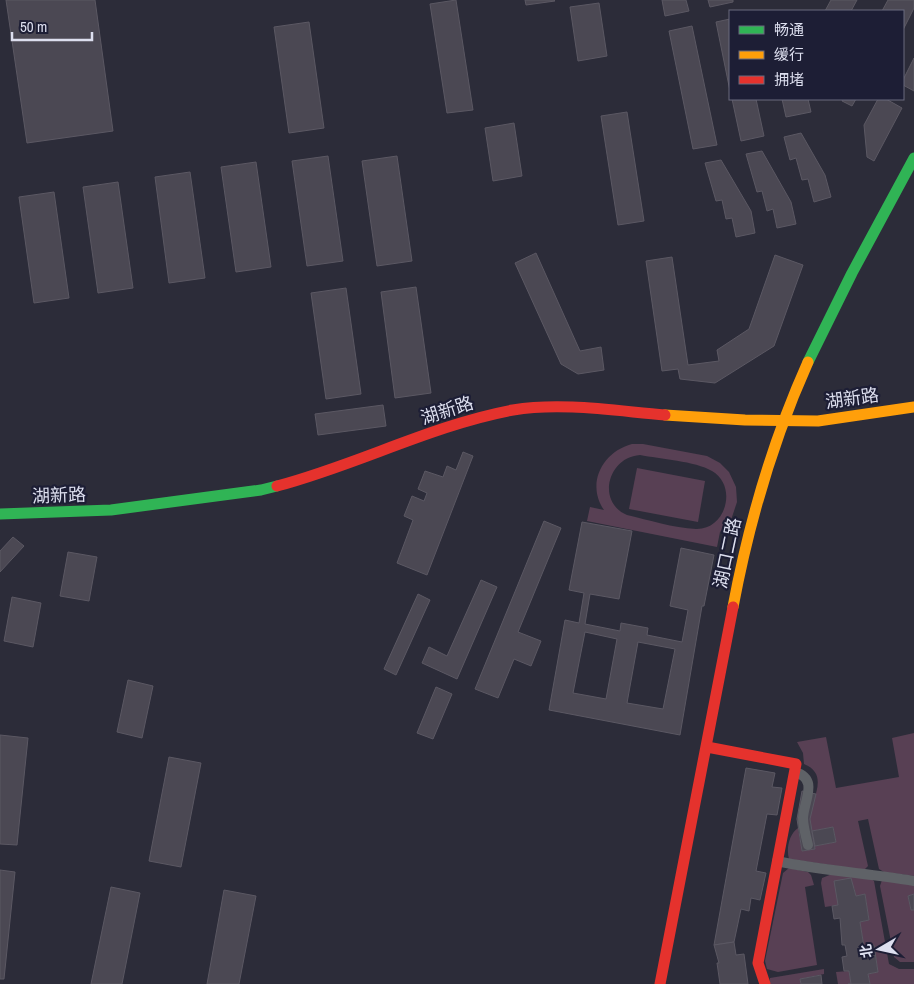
<svg xmlns="http://www.w3.org/2000/svg" width="914" height="984" viewBox="0 0 914 984" font-family="'Archivo Narrow','Noto Sans SC',sans-serif">
	<style>
		.green { fill: #584054; fill-rule: evenodd }
		.building { fill: #4b4853; stroke: #5b5863; fill-rule: evenodd }
		.lines { fill: none; stroke-linecap: round; stroke-linejoin: round }
		.street { stroke: #5f6267; stroke-width: 10 }
		.fast { stroke: #30b455; stroke-width: 11 }
		.slow { stroke: #ff9f0a; stroke-width: 11 }
		.jam { stroke: #e5322d; stroke-width: 11 }
		.labels { text-anchor: middle; dominant-baseline: central; stroke-width: 4.5; stroke-linejoin: round; paint-order: stroke }
		.street-label { font-size: 18px; fill: #dddfef; stroke: #1d1e35 }
	</style>
	<rect width="100%" height="100%" fill="#2c2c39"/>
	<g class="green">
		<path d="M632 444H643L707 456 720 463 729 472 736 487 737 502 731 520 720 532 717 547 587 521 590 507 604 510C586 484 602 452 632 444ZM640 455C660 459 695 461 712 471 738 486 726 530 696 529 673 528 649 520 627 515 596 502 608 457 640 455Z"/>
		<polygon points="637,468 705,481 698,522 629,509"/>
		<path d="M914 733V876L884 872 879 869 868 819 858 821 868 866 864 870 789 859C786 849 789 834 798 828L802 851 815 849V846L836 842 833 827 812 831C811 828 810 823 810 820 810 800 831 775 804 764L803 753 797 742 826 737 836 788 899 777 892 738Z"/>
		<polygon points="789,868 808,872 811,875 814,885 805,887 817,965 778,972 767,969 765,961 783,873"/>
		<polygon points="832,874 871,879 874,881 889,964 899,969 914,969 914,984 870,984 868,974 878,972 874,945 864,947 860,922 869,920 865,894 856,896 854,888 852,888 838,905 825,907 821,883 822,878"/>
		<polygon points="882,880 914,885 914,894 908,896 911,910 914,910 914,962 900,962 894,957 880,886"/>
		<polygon points="824,969 824,974 800,979 801,984 769,984 770,978"/>
		<polygon points="849,971 851,984 838,984 836,972"/>
	</g>
	<g class="building">
		<polygon points="6,0 95,0 113,131 27,143"/>
		<polygon points="456,0 473,110 447,113 430,4"/>
		<polygon points="525,0 554,0 555,1 526,5"/>
		<polygon points="662,0 686,0 689,11 665,16"/>
		<polygon points="708,0 733,0 733,2 710,7"/>
		<polygon points="831,0 857,0 851,11 825,11"/>
		<polygon points="888,0 914,0 914,8 903,30 903,11 882,11"/>
		<polygon points="599,3 607,56 578,61 570,7"/>
		<polygon points="730,19 730,91 716,22"/>
		<polygon points="309,22 324,128 289,133 274,27"/>
		<polygon points="692,26 717,145 693,149 669,31"/>
		<polygon points="914,58 914,91 903,85 903,80"/>
		<polygon points="732,99 756,99 764,136 741,141"/>
		<polygon points="782,99 808,99 811,112 786,117"/>
		<polygon points="843,99 856,99 852,106 842,101"/>
		<polygon points="878,99 886,99 902,108 874,161 867,157 864,125"/>
		<polygon points="627,112 644,221 618,225 601,116"/>
		<polygon points="514,123 522,176 493,181 485,128"/>
		<polygon points="801,133 825,175 831,197 814,202 808,179 802,180 796,158 790,160 784,137"/>
		<polygon points="762,151 791,202 796,224 777,228 773,209 767,211 762,191 757,192 746,154"/>
		<polygon points="328,156 343,261 307,266 292,161"/>
		<polygon points="397,156 412,261 377,266 362,161"/>
		<polygon points="721,160 751,211 755,233 736,237 732,218 726,219 722,200 716,201 705,163"/>
		<polygon points="256,162 271,267 236,272 221,167"/>
		<polygon points="190,172 205,278 169,283 155,177"/>
		<polygon points="118,182 133,288 98,293 83,187"/>
		<polygon points="54,192 69,298 34,303 19,197"/>
		<polygon points="536,253 580,351 601,347 604,370 578,374 561,364 515,263"/>
		<polygon points="775,255 803,265 774,346 715,383 680,379 678,369 662,371 646,261 672,257 688,365 719,361 717,350 749,329"/>
		<polygon points="416,287 431,393 395,398 381,292"/>
		<polygon points="346,288 361,394 326,399 311,293"/>
		<polygon points="383,405 386,426 318,435 315,414"/>
		<polygon points="463,452 473,456 427,575 397,563 413,520 404,516 412,496 424,501 427,493 418,489 425,471 443,477 447,466 456,470"/>
		<polygon points="544,521 561,528 518,632 541,641 531,666 514,659 498,698 475,689"/>
		<path d="M582 522 632 531 619 599 590 594 585 624 620 631 621 623 648 628 647 635 682 642 688 610 670 606 681 548 714 555 704 606H702L680 735 549 710 565 620 579 623 584 593 569 590ZM585 632 617 639 606 699 573 693ZM638 642 675 649 663 709 627 703Z"/>
		<polygon points="13,537 24,546 0,572 0,551"/>
		<polygon points="68,552 97,557 89,601 60,596"/>
		<polygon points="481,580 497,587 457,679 422,663 429,647 447,656"/>
		<polygon points="418,594 430,600 396,675 384,669"/>
		<polygon points="12,597 41,603 33,647 4,641"/>
		<polygon points="128,680 153,686 142,738 117,732"/>
		<polygon points="436,687 452,694 433,739 417,733"/>
		<polygon points="0,735 28,738 17,845 0,844"/>
		<polygon points="169,757 201,763 181,867 149,861"/>
		<polygon points="746,768 775,773 772,787 782,788 777,815 767,814 756,871 766,873 760,900 751,898 749,911 741,909 734,942 714,945"/>
		<polygon points="802,791 816,794 810,819 815,849 802,851 797,819"/>
		<polygon points="833,827 836,842 815,846 812,831"/>
		<polygon points="0,870 15,872 4,979 0,979"/>
		<polygon points="851,878 856,896 865,894 869,920 860,922 864,947 874,945 878,972 868,974 870,984 848,984 851,984 849,971 844,971 842,957 847,956 845,945 842,945 840,918 834,919 832,906 838,905 834,881"/>
		<polygon points="111,887 140,893 122,984 91,984"/>
		<polygon points="224,890 256,896 239,984 207,984"/>
		<polygon points="914,894 914,910 911,910 908,896"/>
		<polygon points="734,942 736,955 744,954 748,984 720,984 717,963 719,963 714,945"/>
		<polygon points="821,975 822,984 801,984 800,979"/>
	</g>
	<g class="lines">
		<g class="street">
			<path d="M795 772C819 779 804 800 803 818 803 826 806 837 808 845"/>
			<path d="M777 861C822 871 868 873 914 881"/>
		</g>
		<g class="fast">
			<polyline points="808,362 852,273 914,158"/>
			<polyline points="0,514 111,510 261,490 277,486"/>
		</g>
		<g class="slow">
			<polyline points="665,415 745,420 818,421 914,407"/>
			<path d="M733 607C749 522 773 440 808 362"/>
		</g>
		<g class="jam">
			<path d="M277 486C357 465 432 425 513 410 562 402 616 411 665 415"/>
			<polyline points="707,747 796,764 758,963 765,984"/>
			<polyline points="660,984 733,607"/>
		</g>
	</g>
	<g class="labels">
		<g class="street-label">
			<text transform="translate(852 398) rotate(-8)">湖新路</text>
			<text transform="translate(447 410) rotate(-18)">湖新路</text>
			<text transform="translate(59 495) rotate(-2)">湖新路</text>
			<text transform="translate(727 553) rotate(-78)">湖口二路</text>
		</g>
	</g>
	<rect x="729" y="10" width="175" height="90" fill="#1d1e35" stroke="#6a6b7f"/>
	<rect x="739" y="26" width="25" height="8" fill="#30b455" stroke="#6a6b7f"/>
	<text x="774" y="35" font-size="15" fill="#dddfef">畅通</text>
	<rect x="739" y="51" width="25" height="8" fill="#ff9f0a" stroke="#6a6b7f"/>
	<text x="774" y="60" font-size="15" fill="#dddfef">缓行</text>
	<rect x="739" y="76" width="25" height="8" fill="#e5322d" stroke="#6a6b7f"/>
	<text x="774" y="85" font-size="15" fill="#dddfef">拥堵</text>
	<g transform="translate(879 949) rotate(261)" stroke="#1d1e35" stroke-width="4" paint-order="stroke">
	<path d="M0-4L9 19L0 12L-9 19Z" fill="#dddfef"/>
	<text y="-8" font-size="14" font-weight="bold" text-anchor="middle" fill="#dddfef">北</text>
	</g>
	<path d="M12 32v8h80v-8" fill="none" stroke="#dddfef" stroke-width="2.5"/>
	<text x="20" y="32" font-size="15" fill="#dddfef" stroke="#1d1e35" stroke-width="4" paint-order="stroke">50 m</text>
</svg>
